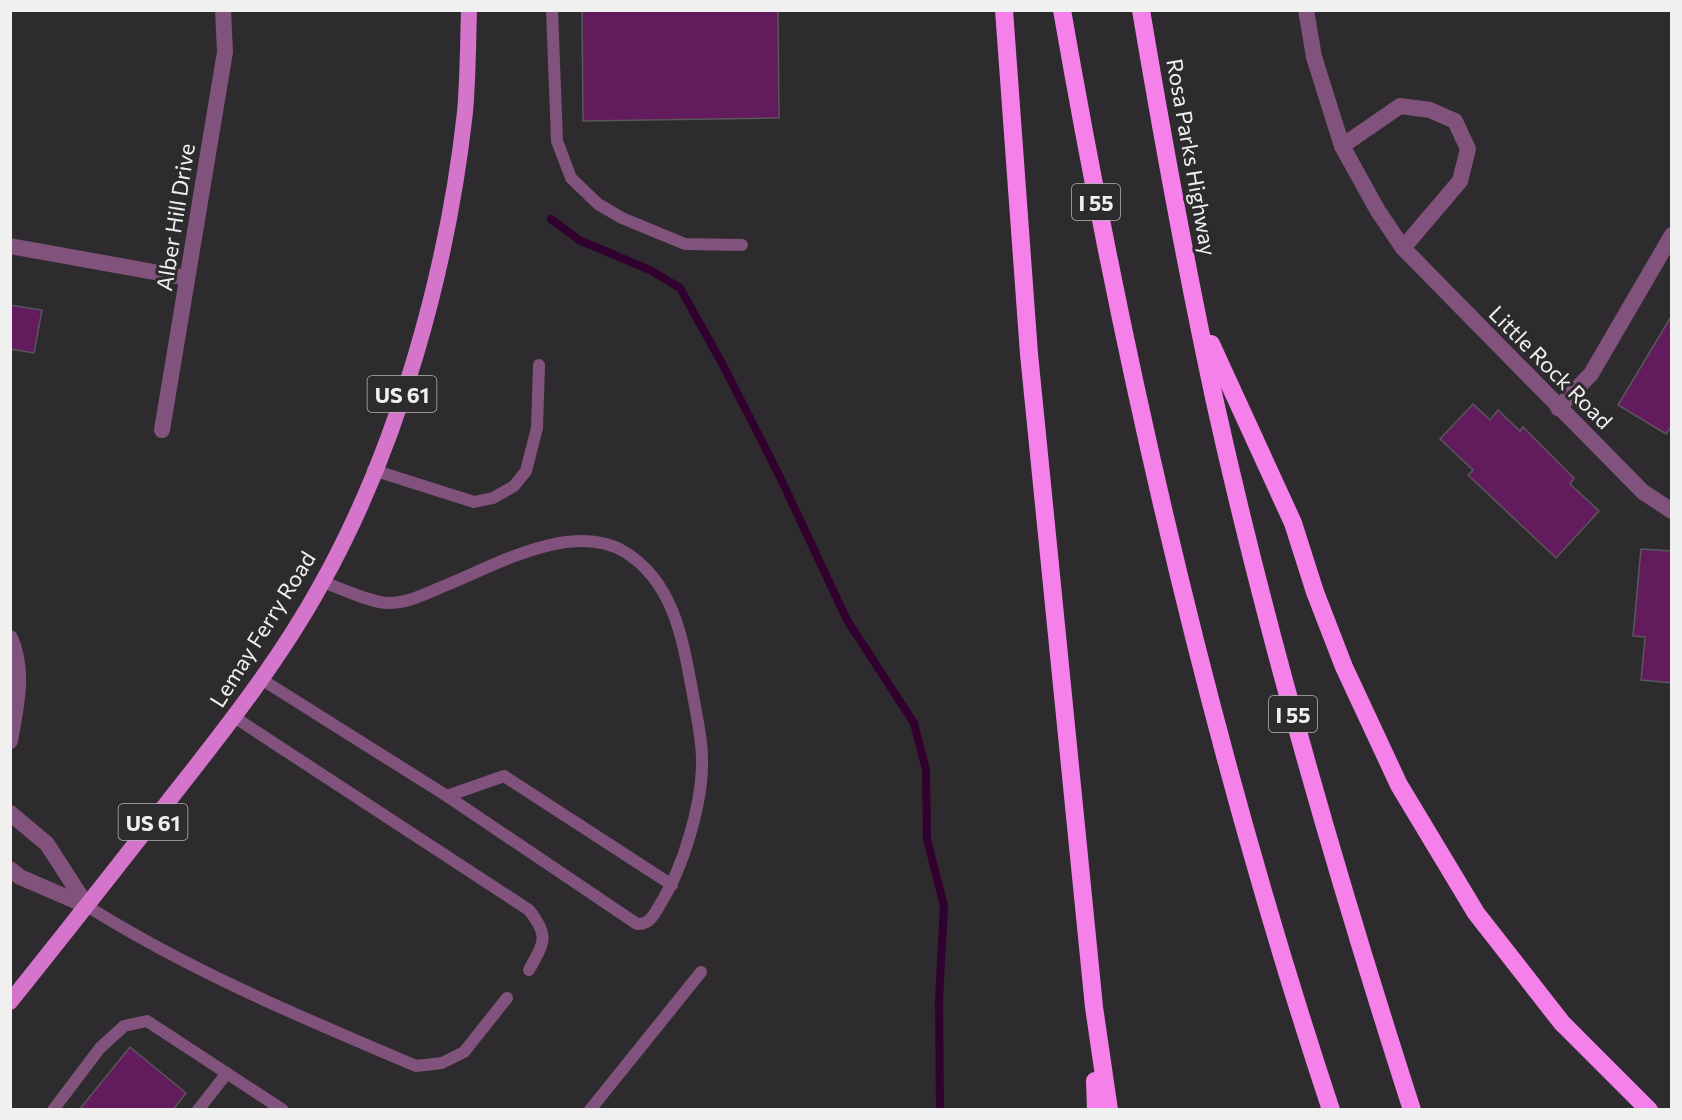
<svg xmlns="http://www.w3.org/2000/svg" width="1682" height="1120" viewBox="0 0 1682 1120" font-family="Commissioner,sans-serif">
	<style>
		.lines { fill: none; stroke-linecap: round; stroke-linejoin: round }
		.stream { stroke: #31002e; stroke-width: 8 }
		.building { fill: #621c5e; stroke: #5a575a; stroke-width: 1.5 }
		.service { stroke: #81527b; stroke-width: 12 }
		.minor { stroke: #81527b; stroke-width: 16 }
		.tertiary { stroke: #81527b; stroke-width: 16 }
		.primary { stroke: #d474cb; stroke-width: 16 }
		.motorway { stroke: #f580ea; stroke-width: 18 }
		.labels { text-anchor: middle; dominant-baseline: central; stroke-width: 6; stroke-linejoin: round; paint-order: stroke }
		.shield { fill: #2d2b2d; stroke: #b6b5b6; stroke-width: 1.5 }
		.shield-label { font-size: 21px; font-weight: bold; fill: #f1f0f1 }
		.street-label { font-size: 22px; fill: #f1f0f1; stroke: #2d2b2d }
	</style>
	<rect width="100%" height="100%" fill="#2d2b2d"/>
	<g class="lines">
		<polyline class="stream" points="551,219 579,240 650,270 680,288 724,367 779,475 847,620 914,723 926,770 927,839 944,906 939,1000 940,1110"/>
	</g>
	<g class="building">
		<polygon points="582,10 778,10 779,118 583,121"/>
		<polygon points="10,305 42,310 34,353 10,349"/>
		<polygon points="1672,315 1672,426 1666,434 1618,405"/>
		<polygon points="1473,404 1490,420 1498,410 1520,431 1523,427 1574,478 1570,484 1599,511 1556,558 1468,475 1473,470 1440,439"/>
		<polygon points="1641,549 1672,551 1672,683 1641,680 1645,637 1633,636"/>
		<polygon points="130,1047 186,1093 173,1110 79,1110"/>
	</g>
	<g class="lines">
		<g class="service">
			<polyline points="552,10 557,141 571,178 598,204 622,218 685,244 742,245"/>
			<polyline points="373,470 474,502 493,498 514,486 526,471 537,428 539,365"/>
			<path d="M261 679 447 796 637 924C651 925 656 911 662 901 683 867 701 807 702 767 703 743 697 718 693 695 683 642 675 583 625 552 572 520 494 566 444 586 425 594 408 603 388 603 371 603 340 588 323 582"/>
			<path d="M234 717 529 910C550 937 544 942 529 970"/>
			<polyline points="447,796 504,776 672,885"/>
			<path d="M87 906C190 971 303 1018 416 1066L442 1063 464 1052 507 998"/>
			<polyline points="53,1110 100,1048 124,1026 147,1021 283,1110"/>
			<polyline points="198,1110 227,1073"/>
			<polyline points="590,1110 701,972"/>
		</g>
		<g class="minor">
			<polyline points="1314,57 1342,146 1378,211 1403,248 1643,492 1672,511"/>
			<polyline points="1342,146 1400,106 1430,110 1455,121 1468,149 1460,181 1403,248"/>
			<polyline points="10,246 187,278"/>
			<polyline points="1558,408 1591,374 1672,235"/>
			<polyline points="162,430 225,52 223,10"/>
			<path d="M10 638C25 672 16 705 10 741"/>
			<polyline points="10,813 47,844 87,906"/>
			<polyline points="10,869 20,877 87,906"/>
		</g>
		<polyline class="tertiary" points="1306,10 1314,57"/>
		<path class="primary" d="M10 1002C65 933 120 864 174 794 227 727 281 658 322 583 399 445 448 268 465 112 468 78 468 44 469 10"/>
		<g class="motorway">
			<polyline points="1004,10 1029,354 1094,1007 1109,1110"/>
			<path d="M1062 10C1127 383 1212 751 1331 1110"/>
			<path d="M1141 10C1163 141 1187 272 1215 402 1268 641 1337 877 1412 1110"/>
			<polyline points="1211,344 1293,523 1315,592 1344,667 1399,785 1476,913 1562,1023 1649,1110"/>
			<polyline points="1095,1081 1096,1110"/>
		</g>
	</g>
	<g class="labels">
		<g class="shield">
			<rect x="1072" y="184" width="48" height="36" rx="4.5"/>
			<rect x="367.5" y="376" width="69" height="36" rx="4.5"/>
			<rect x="1269" y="696" width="48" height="36" rx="4.5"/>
			<rect x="118.5" y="804" width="69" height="36" rx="4.5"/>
		</g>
		<g class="shield-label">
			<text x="1096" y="202">I 55</text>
			<text x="402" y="394">US 61</text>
			<text x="1293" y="714">I 55</text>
			<text x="153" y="822">US 61</text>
		</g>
		<g class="street-label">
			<text transform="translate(1192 157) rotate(80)">Rosa Parks Highway</text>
			<text transform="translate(175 217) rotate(-81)">Alber Hill Drive</text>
			<text transform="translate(1551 367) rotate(45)">Little Rock Road</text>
			<text transform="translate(262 629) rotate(-58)">Lemay Ferry Road</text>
		</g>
	</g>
	<rect width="1682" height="1120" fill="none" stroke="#f1f0f1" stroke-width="24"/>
</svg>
